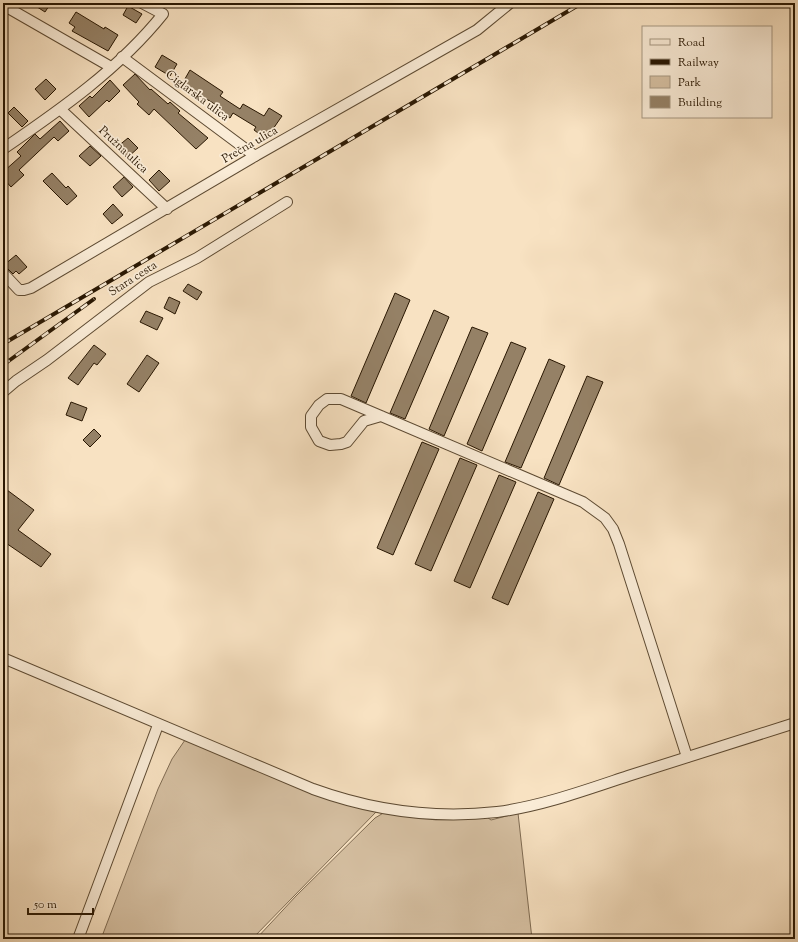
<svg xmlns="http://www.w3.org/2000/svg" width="798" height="942" viewBox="0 0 798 942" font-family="'Sorts Mill Goudy',serif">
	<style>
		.green { fill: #d5bfa1; stroke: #7f6b52 }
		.building { fill: #958166; stroke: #291702 }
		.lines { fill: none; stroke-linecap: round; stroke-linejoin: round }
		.minor-casing { stroke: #5d4a32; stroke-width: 12 }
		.minor { stroke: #faecd7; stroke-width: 10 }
		.rail-casing { stroke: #291702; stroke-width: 4 }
		.rail { stroke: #faecd7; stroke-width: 2.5; stroke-dasharray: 8; stroke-linecap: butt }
		.labels { text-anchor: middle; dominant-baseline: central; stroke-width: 3.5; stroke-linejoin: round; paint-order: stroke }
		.street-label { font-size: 12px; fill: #291702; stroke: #faecd7 }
	</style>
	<rect width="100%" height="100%" fill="#f8e2c2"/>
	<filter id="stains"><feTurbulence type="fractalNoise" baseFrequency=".005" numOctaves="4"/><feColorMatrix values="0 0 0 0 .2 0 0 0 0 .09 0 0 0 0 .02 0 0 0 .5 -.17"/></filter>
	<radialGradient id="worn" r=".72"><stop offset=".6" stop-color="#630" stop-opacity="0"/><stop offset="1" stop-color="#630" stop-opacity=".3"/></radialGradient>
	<g class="green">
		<polygon points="185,740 377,811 252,939 101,939 158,789 172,759"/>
		<polygon points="385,812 484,815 491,820 518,813 532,939 256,939 296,896 375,818"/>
	</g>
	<g class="building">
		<polygon points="31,3 51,3 45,12"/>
		<polygon points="128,6 142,14 136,23 123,15"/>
		<polygon points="76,12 104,29 105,27 118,35 108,51 72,31 75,27 69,23"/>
		<polygon points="162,55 177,64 170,76 155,67"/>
		<polygon points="190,70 223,92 220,96 240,109 243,104 264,116 269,108 282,116 266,139 254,130 256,127 233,113 230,118 218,111 221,108 182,84"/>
		<polygon points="135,74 150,90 151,89 168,104 170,102 180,111 178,113 208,138 196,149 154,109 149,115 137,104 139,102 123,85"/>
		<polygon points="46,79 56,89 45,100 35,89"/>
		<polygon points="110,80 120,91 109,102 107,100 89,117 79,106 90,96 92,98"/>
		<polygon points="14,107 28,121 22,127 8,113"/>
		<polygon points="60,121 69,131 58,141 54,137 19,170 24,175 11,187 3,178 3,172 21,156 17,152 35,134 40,139"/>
		<polygon points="128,138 138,148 127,158 117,147"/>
		<polygon points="90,146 101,156 90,166 79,156"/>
		<polygon points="159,170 170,181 159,191 149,180"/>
		<polygon points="52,173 66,188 68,186 77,196 67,205 43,181"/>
		<polygon points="124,177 133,187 122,197 113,187"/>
		<polygon points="113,204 123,215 112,224 103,214"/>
		<polygon points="16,255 27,267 19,274 16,271 13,274 4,265"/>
		<polygon points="188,284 202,292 197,300 183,291"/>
		<polygon points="395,293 410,300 366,403 351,396"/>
		<polygon points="169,297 180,302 175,314 164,308"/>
		<polygon points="434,310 449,317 405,419 390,413"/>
		<polygon points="146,311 163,318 157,330 140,322"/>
		<polygon points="472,327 488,333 444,436 429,429"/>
		<polygon points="511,342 526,348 482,451 467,444"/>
		<polygon points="94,345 106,354 97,365 94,363 78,385 68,378"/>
		<polygon points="147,355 159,363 139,392 127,384"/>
		<polygon points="549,359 565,366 521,468 505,462"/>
		<polygon points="587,376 603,382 559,485 544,478"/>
		<polygon points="71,402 87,408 82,421 66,415"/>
		<polygon points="94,429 101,436 90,447 83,440"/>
		<polygon points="422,442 439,449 393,555 377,548"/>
		<polygon points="460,458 477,465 431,571 415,564"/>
		<polygon points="499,475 516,482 470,588 454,581"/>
		<polygon points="3,487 34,510 18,530 51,554 41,567 3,541"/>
		<polygon points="538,492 554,499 508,605 492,598"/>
	</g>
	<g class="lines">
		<defs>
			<g id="minor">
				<polyline points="3,5 111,67"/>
				<polyline points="122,57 255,156"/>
				<polyline points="61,110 167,209"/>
				<path d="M3 149C60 110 119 69 163 14L142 3"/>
				<polyline points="3,273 19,290 24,290 31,288 255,156 477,30 510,3"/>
				<polyline points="3,392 16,381 47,360 149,282 197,258 287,202"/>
				<polyline points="381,416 364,421 347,442 341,444 330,445 319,441 311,427 311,416 319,405 327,399 341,399 381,416 543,485 583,502 605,518 613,529 619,544 687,757"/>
				<path d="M3 658 313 789C371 810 435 819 497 812 542 806 586 790 628 776 684 758 739 741 795 723"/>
				<polyline points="78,939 158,725"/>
			</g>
		</defs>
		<use href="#minor" class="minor-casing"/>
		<use href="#minor" class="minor"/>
		<defs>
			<g id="rail">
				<polyline points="3,344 582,3"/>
				<polyline points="3,365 94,299"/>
			</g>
		</defs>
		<use href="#rail" class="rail-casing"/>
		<use href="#rail" class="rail"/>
	</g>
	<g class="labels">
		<g class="street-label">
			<text transform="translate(197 96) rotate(37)">Ciglarska ulica</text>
			<text transform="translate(250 145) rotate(-30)">Prečna ulica</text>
			<text transform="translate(123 150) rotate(43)">Pružna ulica</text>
			<text transform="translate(133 279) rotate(-33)">Stara cesta</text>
		</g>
	</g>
	<rect width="798" height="942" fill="none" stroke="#f8e2c2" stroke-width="16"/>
	<rect x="4" y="4" width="790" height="934" fill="none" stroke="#291702" stroke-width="2"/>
	<rect x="8" y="8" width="782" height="926" fill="none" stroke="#291702"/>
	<rect x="642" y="26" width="130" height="92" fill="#faecd7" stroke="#a69782"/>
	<rect x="650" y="39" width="20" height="6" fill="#faecd7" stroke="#a69782"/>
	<text x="678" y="46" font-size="12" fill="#291702">Road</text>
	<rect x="650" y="59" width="20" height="6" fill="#291702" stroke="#a69782"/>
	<text x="678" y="66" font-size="12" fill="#291702">Railway</text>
	<rect x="650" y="76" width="20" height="12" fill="#d5bfa1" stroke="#a69782"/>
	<text x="678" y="86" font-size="12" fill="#291702">Park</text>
	<rect x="650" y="96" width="20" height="12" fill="#958166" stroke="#a69782"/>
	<text x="678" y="106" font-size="12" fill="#291702">Building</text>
	<path d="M28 908v6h65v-6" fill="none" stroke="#291702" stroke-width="2"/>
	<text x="34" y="908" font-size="12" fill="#291702" stroke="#faecd7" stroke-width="3" paint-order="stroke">50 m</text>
	<rect width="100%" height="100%" filter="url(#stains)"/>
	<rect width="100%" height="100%" fill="url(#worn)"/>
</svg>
